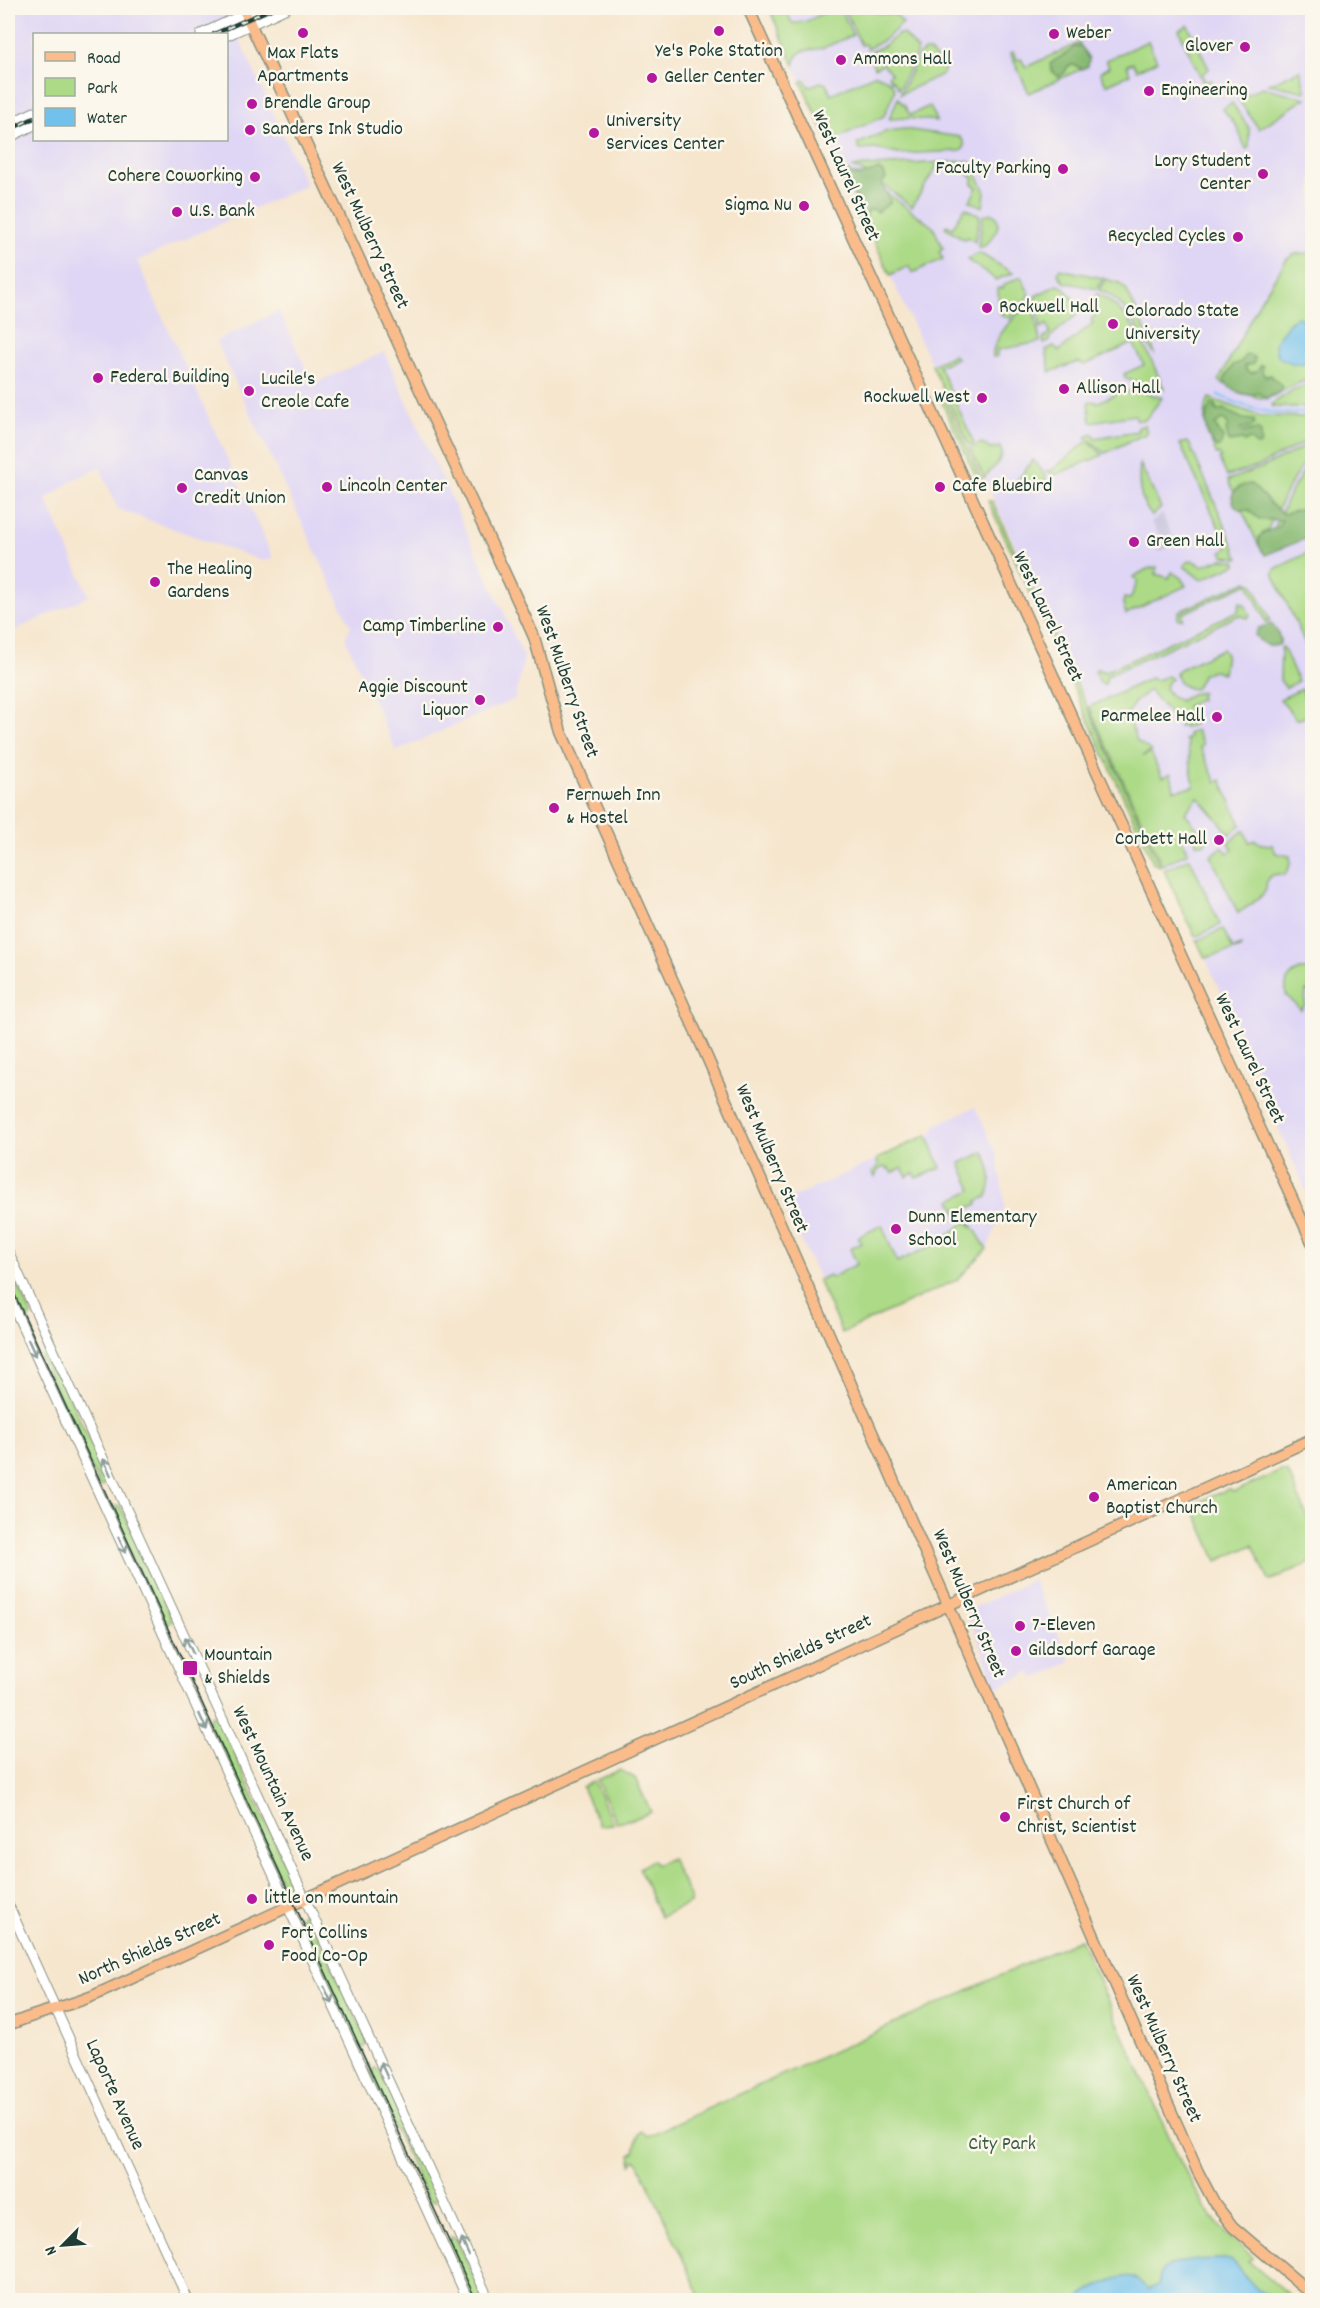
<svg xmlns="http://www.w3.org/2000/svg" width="1320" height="2308" viewBox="0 0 1320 2308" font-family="Dekko,sans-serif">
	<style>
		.built { fill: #dfd5f5; fill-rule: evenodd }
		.industrial { fill: #c3c1db }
		.green { fill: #acda86; stroke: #668c5d; stroke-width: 1.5 }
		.forest { fill: #89ba73; stroke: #547c54; stroke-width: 1.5 }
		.water { fill: #72c1ed; stroke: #487f90; stroke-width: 1.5 }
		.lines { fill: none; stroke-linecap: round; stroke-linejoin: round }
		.stream { stroke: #72c1ed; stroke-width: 2 }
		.minor-casing { stroke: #8a9281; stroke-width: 11 }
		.major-casing { stroke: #8a9281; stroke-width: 13 }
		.minor { stroke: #fff; stroke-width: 9 }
		.major { stroke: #fabc8b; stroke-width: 10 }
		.tram { stroke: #1f3d34; stroke-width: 1.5 }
		.rail-casing { stroke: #1f3d34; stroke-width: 4.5 }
		.rail { stroke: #fbf7ec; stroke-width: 2; stroke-dasharray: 7; stroke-linecap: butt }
		.oneway { stroke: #8f9e9a }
		.poi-dot { fill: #b5179e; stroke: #fbf7ec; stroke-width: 2 }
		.labels { text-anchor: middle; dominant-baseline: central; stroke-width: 5; stroke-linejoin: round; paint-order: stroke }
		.poi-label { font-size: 20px; fill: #1f3d34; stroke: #fbf7ec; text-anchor: start }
		.street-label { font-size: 20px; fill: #1f3d34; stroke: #fbf7ec }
		.park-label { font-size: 20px; fill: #3b5c44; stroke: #fbf7ec }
	</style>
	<rect width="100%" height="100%" fill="#fbf7ec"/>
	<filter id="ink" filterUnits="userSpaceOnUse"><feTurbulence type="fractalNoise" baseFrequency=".0167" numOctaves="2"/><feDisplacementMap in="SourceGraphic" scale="12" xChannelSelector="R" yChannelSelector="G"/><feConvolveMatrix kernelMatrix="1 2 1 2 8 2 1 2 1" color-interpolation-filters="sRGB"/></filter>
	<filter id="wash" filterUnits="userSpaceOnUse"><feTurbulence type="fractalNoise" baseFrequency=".008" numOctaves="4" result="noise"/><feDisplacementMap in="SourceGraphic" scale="24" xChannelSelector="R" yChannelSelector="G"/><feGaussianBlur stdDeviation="1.35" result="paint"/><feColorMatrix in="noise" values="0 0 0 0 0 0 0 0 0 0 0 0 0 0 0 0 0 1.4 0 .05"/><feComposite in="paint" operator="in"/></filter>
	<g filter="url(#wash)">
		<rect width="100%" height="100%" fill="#f6e6ce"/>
		<g class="built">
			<path d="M8 8H231L226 10 306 185 137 261 273 558 263 561 118 509 100 467 75 479 46 499 89 596 8 633ZM34 34H226V140H34Z"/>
			<polygon points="767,8 1312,8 1312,1204 1264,1095 1261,1079"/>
			<polygon points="279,311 313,384 384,352 524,657 515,699 396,751 345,638 351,626 216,341"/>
			<polygon points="975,1107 997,1154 1005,1206 986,1251 957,1280 843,1332 787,1209 788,1200 927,1136 934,1131 935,1125"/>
			<polygon points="1033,1580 1071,1662 1034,1679 1031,1672 995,1688 980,1643 967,1614 971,1609"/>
		</g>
		<polygon class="industrial" points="1162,514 1176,544 1159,552 1152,538 1159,534 1151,522"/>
		<g class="green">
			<path d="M769 8H785L792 23C804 24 815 18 824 12L823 8H840L853 35 823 48 803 51 797 55 794 65Z"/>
			<polygon points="844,8 863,8 873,12 896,15 903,23 884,40 867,49 865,44 861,45"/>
			<polygon points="1188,25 1209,69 1202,74 1205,82 1211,80 1214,86 1206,89 1179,30"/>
			<polygon points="899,34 903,34 918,50 899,89 895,83 888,76 891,73 883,64 874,68 869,53 885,45"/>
			<polygon points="1148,41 1157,61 1137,70 1133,63 1127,65 1130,74 1106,85 1100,72 1109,67 1106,60"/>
			<polygon points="1079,43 1088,61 1088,66 1029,93 1010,53 1013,52 1017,60 1021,59 1026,67"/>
			<polygon points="925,51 929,51 945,67 943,74 900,94 919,55"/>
			<polygon points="1300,70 1306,92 1269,84"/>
			<polygon points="876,74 891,82 895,90 884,116 833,140 827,138 801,82 805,80 809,87 821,82 826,84 831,94"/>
			<polygon points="1262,87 1306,98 1259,129 1238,99"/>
			<polygon points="898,98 902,104 904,104 910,115 930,106 936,121 907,118 889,119"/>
			<polygon points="1232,103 1249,128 1249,148 1246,149 1237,127 1223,109"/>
			<polygon points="904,129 960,137 964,142 964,148 960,151 898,154 876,149 860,150 857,144 887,131"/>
			<polygon points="968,161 972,164 985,192 983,207 970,201 977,187 972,184 974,178 954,165 950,170 937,166 912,207 873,177 852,167"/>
			<polygon points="842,171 864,176 933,227 943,248 939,251 943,259 912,273 909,266 890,275"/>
			<polygon points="965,208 980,215 975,242 968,237 965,240 945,227 947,225 952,228"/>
			<path d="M991 213C1007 220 992 242 981 248L978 247 983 216Z"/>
			<path d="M979 253 1013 273 995 280C987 270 974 267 967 259Z"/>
			<polygon points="1312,253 1312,378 1296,384 1267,399 1252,396 1222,383 1219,380 1260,301 1287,259 1295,254"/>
			<polygon points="1059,269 1103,278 1097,289 1064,282 1058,274"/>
			<polygon points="1021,277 1030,295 1010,318 1003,316 999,310 998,288 1003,288 1005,284"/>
			<path d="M1105 279 1119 283 1126 289 1153 347 1154 353C1136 331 1130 302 1099 290Z"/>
			<polygon points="1057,285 1063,287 1082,310 1049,338 1050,341 1044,344 1043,339 1050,332 1047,324 1041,329 1035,296"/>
			<path d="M1097 294C1133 310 1149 355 1164 389L1126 379 1124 374 1144 365 1133 343 1085 365 1078 362 1050 372 1046 350 1054 346 1059 351 1093 323 1091 320 1095 315 1088 309Z"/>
			<path d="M1032 299 1040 342 997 350V356L993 357C991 337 1019 313 1032 299Z"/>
			<polygon points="953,355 957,358 939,366 974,443 969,445 932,365"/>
			<polygon points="1312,383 1312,407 1273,407 1272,404 1293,390"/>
			<polygon points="1134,389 1162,398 1145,420 1137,420 1135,415 1091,422 1088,403 1090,401 1099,402 1122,391 1124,393"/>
			<polygon points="943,395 983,483 983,486 979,483 939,396"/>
			<path d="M1209 398 1260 416 1312 417V438L1259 466 1227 476 1219 459 1221 458 1219 454 1217 455C1208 436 1199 419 1209 398Z"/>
			<polygon points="1145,425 1147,433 1105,453 1086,437 1093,434 1095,438 1138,431 1138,427"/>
			<polygon points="1086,442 1090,442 1103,455 1057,474 1053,474 1047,471 1052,470"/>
			<polygon points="1186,442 1189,443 1239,558 1224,556 1222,553 1228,547 1180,444"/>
			<path d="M982 443 990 449 1000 447C1006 459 991 469 984 478L970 448Z"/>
			<polygon points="1312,443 1312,450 1289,486 1261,543 1258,544 1228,480 1261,468"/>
			<polygon points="1312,457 1312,526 1265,549 1289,495"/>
			<path d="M1033 460 1046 476V479C1038 487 1031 491 1019 489L1016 482Z"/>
			<path d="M1140 464 1161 508 1152 516C1139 501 1138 484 1140 464Z"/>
			<polygon points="988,501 992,501 1056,640 1054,645"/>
			<polygon points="1312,551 1312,658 1273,573 1275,569"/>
			<polygon points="1221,559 1236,561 1237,564 1201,580 1184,566 1186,563 1192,560 1202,566"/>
			<polygon points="1157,567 1156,574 1169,578 1172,572 1181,578 1186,586 1126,614 1123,604 1124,598 1130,599 1138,581 1133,577 1147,569"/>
			<polygon points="1247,581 1253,584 1270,620 1266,622 1248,583 1182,614 1183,619 1178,619 1178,612"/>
			<polygon points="1240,602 1245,605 1250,615 1248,618 1239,615 1107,676 1105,684 1100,683 1095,672 1097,669 1105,672 1238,611"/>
			<polygon points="1283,647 1298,681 1286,688 1280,680 1281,648"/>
			<path d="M1222 649 1226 654 1223 673 1214 671 1203 674 1195 689C1186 688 1178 684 1176 674L1178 670Z"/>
			<polygon points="1069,667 1160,866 1154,864 1066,671"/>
			<polygon points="1168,676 1172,679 1167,683 1165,688 1170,695 1180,701 1191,694 1202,692 1200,696 1201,699 1187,706 1194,724 1185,728 1184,725 1179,727 1179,724 1149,690 1134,703 1127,714 1137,741 1151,751 1143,756 1151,753 1162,777 1171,774 1174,790 1194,787 1187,741 1185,740 1189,738 1188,734 1196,730 1203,745 1200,747 1216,782 1221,780 1241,825 1230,834 1198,797 1185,813 1207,840 1204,844 1197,844 1192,833 1181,838 1188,853 1162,865 1089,707 1151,678 1156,680"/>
			<polygon points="1302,689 1312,717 1308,715 1300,719 1296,719 1280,699"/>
			<path d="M1244 830 1249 842 1255 840 1261 844 1272 845 1276 853 1290 856V865L1285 875C1280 874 1274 873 1270 877 1264 881 1268 885 1265 891 1259 901 1247 907 1238 913L1211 856 1222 847 1228 853 1233 849 1228 843Z"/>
			<polygon points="1190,858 1220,925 1195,937 1164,870"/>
			<polygon points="1223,929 1233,949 1241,946 1241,948 1205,958 1197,941"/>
			<path d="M1300 970H1312V991H1306L1305 1005 1301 1010 1286 995C1285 981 1287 976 1300 970Z"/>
			<polygon points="927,1135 941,1168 917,1178 914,1173 907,1177 902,1168 892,1173 889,1169 883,1167 878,1170 875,1177 872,1172 878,1166 877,1159"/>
			<path d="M984 1152C991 1170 994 1178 987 1197L977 1201 978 1204 957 1213 951 1200 972 1190 960 1163Z"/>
			<polygon points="969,1220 987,1249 957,1280 842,1333 818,1280 829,1275 831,1278 857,1264 850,1249 861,1243 858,1237 882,1225 897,1262 932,1246 966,1222 971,1227"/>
			<polygon points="8,1262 31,1313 31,1316 27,1320 22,1318 8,1286"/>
			<polygon points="45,1351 49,1353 108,1480 108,1483 100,1487 41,1358"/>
			<polygon points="1281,1471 1288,1472 1312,1528 1312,1562 1269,1581 1253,1545 1217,1561 1192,1505 1228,1489 1234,1492"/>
			<polygon points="116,1506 121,1507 171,1617 172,1620 168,1623 162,1622 112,1513"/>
			<polygon points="212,1715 217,1716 296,1888 293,1893 288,1893 285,1891 208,1721"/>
			<polygon points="620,1770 635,1778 651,1812 634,1819 616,1822 597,1780"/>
			<polygon points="594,1781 613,1824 599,1825 582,1787"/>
			<polygon points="671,1858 691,1899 690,1903 660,1917 639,1868 653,1860 656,1865"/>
			<polygon points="304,1913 309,1917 367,2041 364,2047 360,2048 356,2044 299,1921 299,1917"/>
			<polygon points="1080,1939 1181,2163 1206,2209 1225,2233 1254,2258 1248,2261 1295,2300 702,2300 638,2162 635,2160 632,2164 630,2155 634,2153 638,2134 641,2131 648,2136"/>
			<polygon points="374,2068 379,2069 437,2196 435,2202 428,2201 371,2075"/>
			<polygon points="451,2237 456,2238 485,2300 474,2300 448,2244"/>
		</g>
		<g class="forest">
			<path d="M1081 46 1089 59 1088 66 1082 69 1074 65 1068 66 1065 72 1059 77 1052 71 1050 64C1058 56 1067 56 1074 47Z"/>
			<path d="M878 169 884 173 886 178 882 183C883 191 890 194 890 203L877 212 873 209 868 211 865 218 860 221C852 215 852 208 857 200L856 196 845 191 842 181 845 172 848 171C856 181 868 174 878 169Z"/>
			<path d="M1246 355 1252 356 1255 359 1253 364 1245 366 1246 370 1252 373 1257 371 1261 365 1263 366 1262 372 1265 376 1271 375 1282 387 1280 392 1266 398 1258 393C1246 398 1230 391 1224 380L1233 365 1241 362Z"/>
			<path d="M1212 403 1216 404 1215 408 1218 411 1223 409 1243 419 1254 420 1255 424 1251 427 1241 428 1240 430 1244 432 1257 429 1261 432V444L1258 446 1249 439 1245 442 1242 440 1229 442 1226 430 1228 426 1226 421 1221 419 1215 425 1223 438 1220 446 1217 448C1203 436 1203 416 1212 403Z"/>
			<path d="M1251 484C1262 493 1270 506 1283 514L1312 507V536L1265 555 1259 546V537L1263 533 1278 527 1282 520C1263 519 1262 524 1249 510 1238 511 1233 507 1232 496 1236 487 1241 485 1251 484Z"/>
			<path d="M1271 624C1276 628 1281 636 1280 644 1269 649 1262 644 1255 635L1258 628Z"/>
		</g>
		<g class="water">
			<path d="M1297 317 1304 319 1307 335 1312 341V359C1302 367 1289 364 1279 357 1272 345 1275 340 1283 331 1288 325 1289 320 1297 317Z"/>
			<path d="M1226 2259 1232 2261 1254 2286 1274 2300H1075C1087 2292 1119 2273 1133 2277 1139 2279 1143 2285 1148 2289L1158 2286C1159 2282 1159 2276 1161 2272 1169 2259 1212 2259 1226 2259Z"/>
		</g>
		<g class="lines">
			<path class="stream" d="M1218 395C1254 411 1273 416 1312 412"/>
		</g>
	</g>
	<g filter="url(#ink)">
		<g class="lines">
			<defs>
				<g id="minor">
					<polyline points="201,34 257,8"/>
					<polyline points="226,36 287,8"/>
					<polyline points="8,124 34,112"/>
					<polyline points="8,138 34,125"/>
					<polyline points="8,1251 489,2300"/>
					<polyline points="8,1295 468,2300"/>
					<polyline points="8,1904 188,2300"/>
				</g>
				<g id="major">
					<polyline points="243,8 521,608 534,637 561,732 695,1030 1198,2172 1215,2204 1233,2227 1312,2294"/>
					<polyline points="748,8 1312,1242"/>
					<path d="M8 2025C36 2013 66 2007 95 1995L1312 1439"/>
				</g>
			</defs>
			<use href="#minor" class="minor-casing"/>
			<use href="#major" class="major-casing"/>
			<use href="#minor" class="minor"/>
			<use href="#major" class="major"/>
			<polyline class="tram" points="8,1280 476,2300"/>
			<defs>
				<g id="rail">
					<polyline points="214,34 273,8"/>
					<polyline points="8,130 34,118"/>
				</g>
			</defs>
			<use href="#rail" class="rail-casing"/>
			<use href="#rail" class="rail"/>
		</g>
		<defs><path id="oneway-shaft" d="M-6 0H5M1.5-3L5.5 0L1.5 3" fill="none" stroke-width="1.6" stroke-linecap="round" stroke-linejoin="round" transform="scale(1.5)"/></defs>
		<g class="oneway">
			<use href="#oneway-shaft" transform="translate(32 1348) rotate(65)"/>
			<use href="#oneway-shaft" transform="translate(107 1467) rotate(-115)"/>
			<use href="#oneway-shaft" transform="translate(122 1545) rotate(65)"/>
			<use href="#oneway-shaft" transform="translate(189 1645) rotate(-115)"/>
			<use href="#oneway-shaft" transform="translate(203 1722) rotate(65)"/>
			<use href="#oneway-shaft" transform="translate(328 1995) rotate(65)"/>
			<use href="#oneway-shaft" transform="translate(384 2070) rotate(-115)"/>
			<use href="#oneway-shaft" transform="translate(465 2247) rotate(-114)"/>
		</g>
	</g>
	<g class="poi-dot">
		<circle cx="719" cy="31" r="6"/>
		<circle cx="303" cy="33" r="6"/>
		<circle cx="1054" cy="34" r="6"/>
		<circle cx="1245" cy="47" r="6"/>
		<circle cx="841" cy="60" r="6"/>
		<circle cx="652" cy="78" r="6"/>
		<circle cx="1149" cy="91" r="6"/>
		<circle cx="252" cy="104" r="6"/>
		<circle cx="250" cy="130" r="6"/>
		<circle cx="594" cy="133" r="6"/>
		<circle cx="1063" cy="169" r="6"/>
		<circle cx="1263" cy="174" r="6"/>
		<circle cx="255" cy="177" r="6"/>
		<circle cx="804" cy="206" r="6"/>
		<circle cx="177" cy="212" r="6"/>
		<circle cx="1238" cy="237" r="6"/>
		<circle cx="987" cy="308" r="6"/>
		<circle cx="1113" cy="324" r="6"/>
		<circle cx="98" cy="378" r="6"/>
		<circle cx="1064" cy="389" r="6"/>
		<circle cx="249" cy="391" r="6"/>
		<circle cx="982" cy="398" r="6"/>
		<circle cx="327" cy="487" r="6"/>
		<circle cx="940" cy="487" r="6"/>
		<circle cx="182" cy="488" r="6"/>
		<circle cx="1134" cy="542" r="6"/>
		<circle cx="155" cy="582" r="6"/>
		<circle cx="498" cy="627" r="6"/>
		<circle cx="480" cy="700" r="6"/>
		<circle cx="1217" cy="717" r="6"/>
		<circle cx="554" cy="808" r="6"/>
		<circle cx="1219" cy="840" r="6"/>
		<circle cx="896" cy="1229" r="6"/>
		<circle cx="1094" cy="1497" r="6"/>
		<circle cx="1020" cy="1626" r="6"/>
		<circle cx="1016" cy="1651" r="6"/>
		<rect x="182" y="1660" width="16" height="16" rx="3"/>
		<circle cx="1005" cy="1817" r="6"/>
		<circle cx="252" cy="1899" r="6"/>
		<circle cx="269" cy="1945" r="6"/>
	</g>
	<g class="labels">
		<g class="poi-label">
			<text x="1066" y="34">Weber</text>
			<text x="1233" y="47" text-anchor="end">Glover</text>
			<text x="719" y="52" text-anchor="middle">Ye's Poke Station</text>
			<text x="303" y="54" text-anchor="middle">Max Flats<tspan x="303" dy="23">Apartments</tspan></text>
			<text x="853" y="60">Ammons Hall</text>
			<text x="664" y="78">Geller Center</text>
			<text x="1161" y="91">Engineering</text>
			<text x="264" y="104">Brendle Group</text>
			<text x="606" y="122">University<tspan x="606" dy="23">Services Center</tspan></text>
			<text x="262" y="130">Sanders Ink Studio</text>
			<text x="1251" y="162" text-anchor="end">Lory Student<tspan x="1251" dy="23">Center</tspan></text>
			<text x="1051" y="169" text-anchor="end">Faculty Parking</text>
			<text x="243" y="177" text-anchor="end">Cohere Coworking</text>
			<text x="792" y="206" text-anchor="end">Sigma Nu</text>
			<text x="189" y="212">U.S. Bank</text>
			<text x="1226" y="237" text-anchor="end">Recycled Cycles</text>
			<text x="999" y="308">Rockwell Hall</text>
			<text x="1125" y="312">Colorado State<tspan x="1125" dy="23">University</tspan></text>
			<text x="110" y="378">Federal Building</text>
			<text x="261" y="380">Lucile's<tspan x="261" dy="23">Creole Cafe</tspan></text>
			<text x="1076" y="389">Allison Hall</text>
			<text x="970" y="398" text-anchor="end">Rockwell West</text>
			<text x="194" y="476">Canvas<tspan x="194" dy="23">Credit Union</tspan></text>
			<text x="339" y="487">Lincoln Center</text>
			<text x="952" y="487">Cafe Bluebird</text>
			<text x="1146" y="542">Green Hall</text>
			<text x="167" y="570">The Healing<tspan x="167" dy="23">Gardens</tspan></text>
			<text x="486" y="627" text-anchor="end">Camp Timberline</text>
			<text x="468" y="688" text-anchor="end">Aggie Discount<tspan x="468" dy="23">Liquor</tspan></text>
			<text x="1205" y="717" text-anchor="end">Parmelee Hall</text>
			<text x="566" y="796">Fernweh Inn<tspan x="566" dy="23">&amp; Hostel</tspan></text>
			<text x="1207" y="840" text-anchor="end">Corbett Hall</text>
			<text x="908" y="1218">Dunn Elementary<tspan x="908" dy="23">School</tspan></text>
			<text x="1106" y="1486">American<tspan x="1106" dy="23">Baptist Church</tspan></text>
			<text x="1032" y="1626">7-Eleven</text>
			<text x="1028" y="1651">Gildsdorf Garage</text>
			<text x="204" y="1656">Mountain<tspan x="204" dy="23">&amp; Shields</tspan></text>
			<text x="1017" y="1805">First Church of<tspan x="1017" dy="23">Christ, Scientist</tspan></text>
			<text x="264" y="1899">little on mountain</text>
			<text x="281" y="1934">Fort Collins<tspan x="281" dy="23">Food Co-Op</tspan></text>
		</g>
		<g class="street-label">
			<text transform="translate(845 176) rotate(66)">West Laurel Street</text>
			<text transform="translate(369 236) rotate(65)">West Mulberry Street</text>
			<text transform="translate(1047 617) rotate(65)">West Laurel Street</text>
			<text transform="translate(566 682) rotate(71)">West Mulberry Street</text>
			<text transform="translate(1249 1059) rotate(65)">West Laurel Street</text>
			<text transform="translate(771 1159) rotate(67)">West Mulberry Street</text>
			<text transform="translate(968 1604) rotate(67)">West Mulberry Street</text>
			<text transform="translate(801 1653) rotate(-25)">South Shields Street</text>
			<text transform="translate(272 1784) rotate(65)">West Mountain Avenue</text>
			<text transform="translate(150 1950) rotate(-24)">North Shields Street</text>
			<text transform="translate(1163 2049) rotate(66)">West Mulberry Street</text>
			<text transform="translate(114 2095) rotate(66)">Laporte Avenue</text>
		</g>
		<g class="park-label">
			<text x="1002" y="2145">City Park</text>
		</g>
	</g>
	<rect width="1320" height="2308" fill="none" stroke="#fbf7ec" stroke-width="30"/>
	<rect x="33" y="33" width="195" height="108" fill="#fbf7ec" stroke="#a3ada2" stroke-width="1.5"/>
	<rect x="45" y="52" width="30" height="9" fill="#fabc8b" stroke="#a3ada2" stroke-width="1.5"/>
	<text x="87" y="63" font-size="18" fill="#1f3d34">Road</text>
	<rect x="45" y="78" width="30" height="18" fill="#acda86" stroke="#a3ada2" stroke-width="1.5"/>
	<text x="87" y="93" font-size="18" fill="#1f3d34">Park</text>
	<rect x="45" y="108" width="30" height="18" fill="#72c1ed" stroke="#a3ada2" stroke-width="1.5"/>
	<text x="87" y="123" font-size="18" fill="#1f3d34">Water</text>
	<g transform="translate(63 2245) rotate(245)" stroke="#fbf7ec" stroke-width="4.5" paint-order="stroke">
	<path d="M0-4.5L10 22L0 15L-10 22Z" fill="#1f3d34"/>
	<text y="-9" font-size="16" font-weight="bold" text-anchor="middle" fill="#1f3d34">N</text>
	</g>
</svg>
